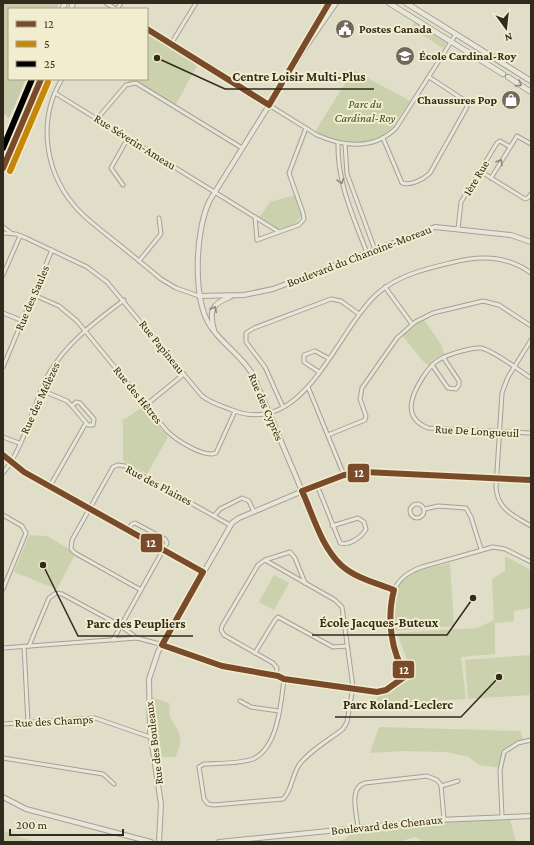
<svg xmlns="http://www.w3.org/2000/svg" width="534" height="845" viewBox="0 0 534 845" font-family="'Crimson Pro',serif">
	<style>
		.green { fill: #cbd1ac }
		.cemetery { fill: #c7cbab }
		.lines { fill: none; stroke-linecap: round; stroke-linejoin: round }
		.minor-casing { stroke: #a5a193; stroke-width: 5 }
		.tertiary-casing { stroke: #a5a193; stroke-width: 6 }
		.secondary-casing { stroke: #949083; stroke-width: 6 }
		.minor { stroke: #e8e6db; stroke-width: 3 }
		.tertiary { stroke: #e8e6db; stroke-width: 4 }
		.secondary { stroke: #e8e6db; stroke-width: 4.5 }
		.bus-1-casing { stroke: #f2edce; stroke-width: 9 }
		.bus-2-casing { stroke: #f2edce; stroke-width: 9 }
		.bus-3-casing { stroke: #f2edce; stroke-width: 9 }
		.bus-1 { stroke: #7a4b2a; stroke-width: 6 }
		.bus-2 { stroke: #c68707; stroke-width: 6 }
		.bus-3 { stroke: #000; stroke-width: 6 }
		.oneway { stroke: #8d887c }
		.labels { text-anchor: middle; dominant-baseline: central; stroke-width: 4; stroke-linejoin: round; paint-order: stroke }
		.poi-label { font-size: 12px; font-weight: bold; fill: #322a1c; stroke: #f2edce; text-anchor: start }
		.park-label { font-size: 12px; font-style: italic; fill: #3d4d24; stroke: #f2edce }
		.street-label { font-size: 12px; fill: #322a1c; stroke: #f2edce }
		.leader { fill: none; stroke: #322a1c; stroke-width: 1.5 }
		.callout-dot { fill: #322a1c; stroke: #f2edce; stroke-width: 1.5 }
		.callout-label { font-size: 13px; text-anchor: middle; font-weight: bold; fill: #322a1c; stroke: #f2edce; stroke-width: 4; stroke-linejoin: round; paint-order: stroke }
		.line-badge { stroke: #f2edce; stroke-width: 1.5 }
		.badge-label { font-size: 11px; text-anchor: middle; font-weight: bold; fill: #fff }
	</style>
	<rect width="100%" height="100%" fill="#e0ddc9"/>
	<g class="green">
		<polygon points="416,20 448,40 443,48 411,28"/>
		<polygon points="147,29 199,62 175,106 140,84 128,84 128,79 147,79"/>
		<polygon points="353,70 410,101 392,128 379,138 366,142 342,144 315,132"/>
		<polygon points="295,195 302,214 294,225 274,230 258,219 270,202"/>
		<polygon points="424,320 441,344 444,353 435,358 428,365 422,360 402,335 413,326"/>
		<polygon points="143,407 168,437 147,474 123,461 123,424 122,419 125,419"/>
		<polygon points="29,535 47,536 67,548 74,556 57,589 14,572"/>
		<polygon points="505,556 531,570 531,608 514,611 514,621 495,623 495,654 461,657 466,699 410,702 376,701 379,692 412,673 397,633 477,628 494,620 492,579 505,571"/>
		<polygon points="450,563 454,626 394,631 391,611 393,589 409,573"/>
		<polygon points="274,575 289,583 274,610 259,602"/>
		<polygon points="531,655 531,695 468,699 465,660"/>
		<path d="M149 696 169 703C170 707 169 715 171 719 181 734 184 740 175 757H156Z"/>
		<polygon points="379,727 520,731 524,741 507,753 503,768 479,765 469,757 446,752 402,751 370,753"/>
		<polygon points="509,816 516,842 425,842 415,837 398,842 337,842 345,839 357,829"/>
		<polygon points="3,830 13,835 37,842 3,842"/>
	</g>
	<polygon class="cemetery" points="3,3 59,3 57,9 9,9 9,79 26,79 9,118 3,113"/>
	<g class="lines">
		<defs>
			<g id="minor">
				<polyline points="106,3 116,9"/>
				<polyline points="117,9 121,3"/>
				<path d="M147 29 317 135C344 147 374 150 396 128L456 34"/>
				<polyline points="171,44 196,3"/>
				<path d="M62 79C38 118 44 169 73 204 82 216 95 225 107 235 125 249 143 264 161 279L176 288 199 296"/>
				<polyline points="55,93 279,232 299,225 304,219 303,213 289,173 306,128"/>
				<polyline points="97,119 126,85 136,83 242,148"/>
				<path d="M383 138 402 183C411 186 424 179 430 173L467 107 464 100 429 77"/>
				<path d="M338 143C337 182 353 216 367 253"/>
				<polyline points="345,144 347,174 375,250"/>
				<polyline points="480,171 525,199 528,198 531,194"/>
				<polyline points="491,178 517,136 531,144"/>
				<polyline points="123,185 111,168 128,138"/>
				<polyline points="255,217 257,240 279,232"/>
				<polyline points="3,227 11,233"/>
				<polyline points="458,229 461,202 497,143 500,141 510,147"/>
				<path d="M3 233 16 234 26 238 87 267 107 282 202 396C211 403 222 406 232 410 305 439 336 330 378 293 399 275 425 269 450 263 479 255 506 255 531 273"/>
				<polyline points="139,261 161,234 159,218"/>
				<polyline points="3,275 20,236"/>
				<polyline points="385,287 412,324"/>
				<path d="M34 295 59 306 77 321 167 431C176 440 204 458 216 453L235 411"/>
				<polyline points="3,313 23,321"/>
				<path d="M531 340 508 377 502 393 496 487C497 509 514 516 531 526"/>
				<polyline points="432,365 448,388 456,389 459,385 459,381 443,357"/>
				<polyline points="3,367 52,250"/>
				<polyline points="319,372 304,362 304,355 315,351 328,358"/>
				<path d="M531 378C520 371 493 350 481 348 472 347 445 355 437 361 431 365 427 371 423 377 412 394 401 417 428 428L531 433"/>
				<polyline points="308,387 344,475"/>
				<polyline points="41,390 67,401 72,406"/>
				<polygon points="76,402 80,403 94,419 93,425 88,425 72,406"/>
				<polyline points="146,405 184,374"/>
				<polyline points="283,407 265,367 246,342 246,333 254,328 331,299 341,301 359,314"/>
				<polyline points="328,435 365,420 366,416 360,399 362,388 397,338 415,322 433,313 483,301 499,305 531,326"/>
				<polyline points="3,437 19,443"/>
				<polyline points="3,455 24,472 203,572"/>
				<path d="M3 473C24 448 33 405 48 375 65 344 96 321 124 300"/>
				<path d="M317 485 339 540 340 543C349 546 362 537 366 529L364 522 358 518 332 526"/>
				<polyline points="50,486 86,423"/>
				<path d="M302 491C313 513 323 549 341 565 355 577 376 583 394 590"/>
				<circle cx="417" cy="511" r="7"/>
				<polyline points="425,509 438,506 466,508 471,517 481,549"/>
				<polyline points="3,515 22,526 26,533 3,589"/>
				<polyline points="214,516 220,509 242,498 249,501 254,512"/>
				<polyline points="265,560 290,552 295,558 305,583"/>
				<polyline points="141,590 75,553 71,549 72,540 113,467 118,465 125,466 230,525"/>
				<polyline points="113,640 167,543 165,539 135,523 132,524 128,530"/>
				<polyline points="24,646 28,723"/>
				<polyline points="29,646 49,598 56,593 62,594 121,626 137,638"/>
				<path d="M3 648 137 638 171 647 222 666 278 676 284 679 380 692 389 688 407 675C397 662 396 649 393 632 389 601 388 579 422 567L493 547 505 549 531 562"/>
				<polyline points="255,653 275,620 278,617 333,647 347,646"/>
				<path d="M276 676 277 668 273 663 224 635 221 630 222 626 258 565 265 560 335 600 342 607 353 687 347 722 343 729C329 740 309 751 299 765 292 775 292 791 283 799L214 805 208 804 204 799 199 767 204 764C219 763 238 764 253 759 278 748 281 703 284 679"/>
				<polyline points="240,701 251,707 279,711"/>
				<polyline points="3,724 95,718 150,737"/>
				<polyline points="3,758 103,774 114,784"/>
				<polyline points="441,786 458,781"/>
				<polyline points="502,816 500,770 504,752 518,743 531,740"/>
				<path d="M358 828C357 814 348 788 365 783L427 776 437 780 441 785 444 819"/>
			</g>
			<g id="tertiary">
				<polyline points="302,52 336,3"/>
				<polyline points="199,296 244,295 273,289 435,227 511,235 531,242"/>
				<path d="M214 330C209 311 211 304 230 297"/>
				<path d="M302 491 253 375C242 356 223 345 211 327 192 300 195 229 210 200L301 54 303 46 329 3"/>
				<polyline points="3,797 26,809 151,842"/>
				<polyline points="159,842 161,804 150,731 149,679 158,652 232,523 239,518 317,485 344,475 355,473 383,473 531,480"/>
				<polyline points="219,842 437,820 531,816"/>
			</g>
			<g id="secondary">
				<polyline points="389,3 503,74"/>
				<polyline points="406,3 531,81"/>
				<polyline points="62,9 65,3"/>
				<polyline points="71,9 73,3"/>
				<polyline points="508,77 531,92"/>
				<polyline points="3,147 32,79"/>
				<polyline points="3,168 41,79"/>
			</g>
		</defs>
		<use href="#minor" class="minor-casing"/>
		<use href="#tertiary" class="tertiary-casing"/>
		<use href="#secondary" class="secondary-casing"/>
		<use href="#minor" class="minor"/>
		<use href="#tertiary" class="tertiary"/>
		<use href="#secondary" class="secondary"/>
		<defs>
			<g id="bus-1">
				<polyline points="147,29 269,105 329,3"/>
				<polyline points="3,168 41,79"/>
				<path d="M3 455 24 472 203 572 162 645 222 666 278 676 284 679 377 692 386 690 407 675C390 653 387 616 394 590 376 583 355 578 341 565 321 546 313 515 302 491L344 475 365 472 531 480"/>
			</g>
			<polyline id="bus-2" points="10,171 48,82"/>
			<polyline id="bus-3" points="3,148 32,79"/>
		</defs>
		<use href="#bus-1" class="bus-1-casing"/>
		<use href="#bus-2" class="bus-2-casing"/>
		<use href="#bus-3" class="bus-3-casing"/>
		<use href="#bus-1" class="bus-1"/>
		<use href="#bus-2" class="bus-2"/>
		<use href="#bus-3" class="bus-3"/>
	</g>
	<defs><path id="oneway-chevron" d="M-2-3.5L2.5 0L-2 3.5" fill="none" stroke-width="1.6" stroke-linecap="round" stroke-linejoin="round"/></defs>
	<g class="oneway">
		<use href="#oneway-chevron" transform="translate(519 84) rotate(32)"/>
		<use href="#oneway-chevron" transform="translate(500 162) rotate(-58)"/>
		<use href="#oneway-chevron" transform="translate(341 181) rotate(73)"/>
		<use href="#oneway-chevron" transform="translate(214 309) rotate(-64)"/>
	</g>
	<defs>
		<symbol id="civic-disc" viewBox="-11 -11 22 22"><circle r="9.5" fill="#6f6959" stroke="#f2edce"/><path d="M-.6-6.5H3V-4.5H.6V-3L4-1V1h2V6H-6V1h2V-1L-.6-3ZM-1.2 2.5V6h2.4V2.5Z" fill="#fff"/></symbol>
		<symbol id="school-disc" viewBox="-11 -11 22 22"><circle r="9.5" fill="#6f6959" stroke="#f2edce"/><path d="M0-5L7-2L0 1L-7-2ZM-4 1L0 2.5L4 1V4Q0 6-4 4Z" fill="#fff"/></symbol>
		<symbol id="shop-disc" viewBox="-11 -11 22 22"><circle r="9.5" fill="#6f6959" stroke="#f2edce"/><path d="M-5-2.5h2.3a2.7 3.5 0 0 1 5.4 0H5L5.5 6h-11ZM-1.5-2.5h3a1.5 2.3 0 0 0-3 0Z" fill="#fff"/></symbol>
	</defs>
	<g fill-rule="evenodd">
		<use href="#civic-disc" x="334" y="18" width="22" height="22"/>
		<use href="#school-disc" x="394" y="45" width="22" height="22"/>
		<use href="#shop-disc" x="500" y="89" width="22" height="22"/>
	</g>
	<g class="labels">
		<g class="poi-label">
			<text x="359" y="29">Postes Canada</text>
			<text x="419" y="56">École Cardinal-Roy</text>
			<text x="497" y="100" text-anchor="end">Chaussures Pop</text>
		</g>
		<g class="park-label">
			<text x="365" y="104">Parc du<tspan x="365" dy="14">Cardinal-Roy</tspan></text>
		</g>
		<g class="street-label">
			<text transform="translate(135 142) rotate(32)">Rue Séverin-Ameau</text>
			<text transform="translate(476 178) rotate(-59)">1ère Rue</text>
			<text transform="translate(359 256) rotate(-21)">Boulevard du Chanoine-Moreau</text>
			<text transform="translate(32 298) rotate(-67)">Rue des Saules</text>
			<text transform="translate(162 347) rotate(51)">Rue Papineau</text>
			<text transform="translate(138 395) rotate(51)">Rue des Hêtres</text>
			<text transform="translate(40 398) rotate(-65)">Rue des Mélèzes</text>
			<text transform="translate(266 407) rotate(67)">Rue des Cyprès</text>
			<text transform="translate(477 431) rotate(3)">Rue De Longueuil</text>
			<text transform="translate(159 485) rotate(28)">Rue des Plaines</text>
			<text transform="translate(54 721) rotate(-3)">Rue des Champs</text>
			<text transform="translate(154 743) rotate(-97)">Rue des Bouleaux</text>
			<text transform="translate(387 825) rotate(-6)">Boulevard des Chenaux</text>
		</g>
	</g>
	<path class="leader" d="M157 58L225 89H374M473 598L447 635H312M43 565L78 636H193M499 677L461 717H335"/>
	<g class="callout-dot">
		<circle cx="157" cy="58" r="4"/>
		<circle cx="473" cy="598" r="4"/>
		<circle cx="43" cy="565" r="4"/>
		<circle cx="499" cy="677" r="4"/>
	</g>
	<g class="callout-label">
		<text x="299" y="81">Centre Loisir Multi-Plus</text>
		<text x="379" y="627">École Jacques-Buteux</text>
		<text x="136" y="628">Parc des Peupliers</text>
		<text x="398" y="709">Parc Roland-Leclerc</text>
	</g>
	<g class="line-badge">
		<rect x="347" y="463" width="23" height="20" rx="4" fill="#7a4b2a"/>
		<rect x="140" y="533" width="23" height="20" rx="4" fill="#7a4b2a"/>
		<rect x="392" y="660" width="23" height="19" rx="4" fill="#7a4b2a"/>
	</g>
	<g class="badge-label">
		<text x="359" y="477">12</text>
		<text x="151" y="547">12</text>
		<text x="404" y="674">12</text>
	</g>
	<rect width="534" height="845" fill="none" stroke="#322a1c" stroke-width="8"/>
	<rect x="8" y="8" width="140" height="72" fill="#f2edce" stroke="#a59f87"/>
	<rect x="16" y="21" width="20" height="6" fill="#7a4b2a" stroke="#a59f87"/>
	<text x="44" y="28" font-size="12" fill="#322a1c">12</text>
	<rect x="16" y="41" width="20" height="6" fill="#c68707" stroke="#a59f87"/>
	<text x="44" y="48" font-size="12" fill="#322a1c">5</text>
	<rect x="16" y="61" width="20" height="6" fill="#000000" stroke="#a59f87"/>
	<text x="44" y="68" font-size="12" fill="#322a1c">25</text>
	<g transform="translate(506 28) rotate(165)" stroke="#f2edce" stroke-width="3" paint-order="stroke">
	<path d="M0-3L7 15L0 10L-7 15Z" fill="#322a1c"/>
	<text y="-6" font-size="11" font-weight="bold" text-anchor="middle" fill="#322a1c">N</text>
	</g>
	<path d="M10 829v6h113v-6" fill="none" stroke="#322a1c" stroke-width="2"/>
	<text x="16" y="829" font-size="12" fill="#322a1c" stroke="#f2edce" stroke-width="3" paint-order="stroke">200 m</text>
</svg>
